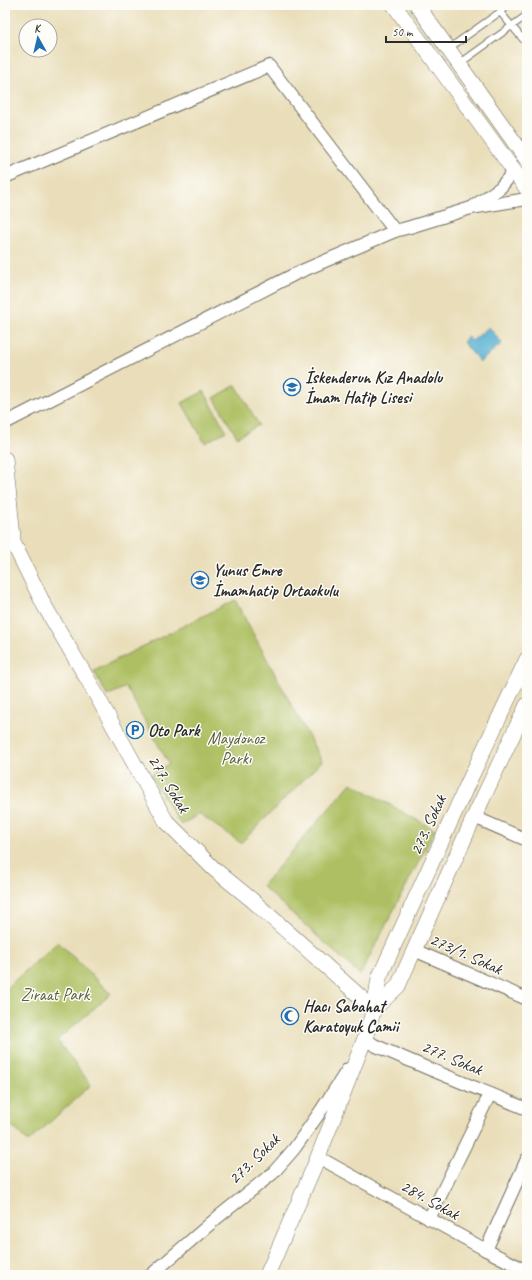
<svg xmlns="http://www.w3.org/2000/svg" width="532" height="1280" viewBox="0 0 532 1280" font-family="Caveat,sans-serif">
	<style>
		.green { fill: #adbf62; stroke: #6c7546 }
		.water { fill: #53aed1; stroke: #3f6c7e }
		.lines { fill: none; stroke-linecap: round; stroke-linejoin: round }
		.service-casing { stroke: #6e6a5d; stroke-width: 8 }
		.minor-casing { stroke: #6e6a5d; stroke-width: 14 }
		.tertiary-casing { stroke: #6e6a5d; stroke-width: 16 }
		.service { stroke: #fff; stroke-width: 6 }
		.minor { stroke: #fff; stroke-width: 12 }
		.tertiary { stroke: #fff; stroke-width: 15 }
		.labels { text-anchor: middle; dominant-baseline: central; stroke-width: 3; stroke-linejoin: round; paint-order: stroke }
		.poi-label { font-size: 17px; font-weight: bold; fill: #2b2b2b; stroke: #fdfcf7; text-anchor: start }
		.park-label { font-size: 17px; fill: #585f3e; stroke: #fdfcf7 }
		.street-label { font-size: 17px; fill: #2b2b2b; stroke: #fdfcf7 }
	</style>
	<rect width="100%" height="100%" fill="#fdfcf7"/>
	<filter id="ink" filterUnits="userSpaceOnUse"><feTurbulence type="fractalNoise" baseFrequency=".025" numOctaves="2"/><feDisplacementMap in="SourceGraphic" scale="8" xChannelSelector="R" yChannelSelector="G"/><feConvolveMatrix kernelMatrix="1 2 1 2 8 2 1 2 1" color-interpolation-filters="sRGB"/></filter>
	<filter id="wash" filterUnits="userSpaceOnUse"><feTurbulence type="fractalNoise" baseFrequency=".012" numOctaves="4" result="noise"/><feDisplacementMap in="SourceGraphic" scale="16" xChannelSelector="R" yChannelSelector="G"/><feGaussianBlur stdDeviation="0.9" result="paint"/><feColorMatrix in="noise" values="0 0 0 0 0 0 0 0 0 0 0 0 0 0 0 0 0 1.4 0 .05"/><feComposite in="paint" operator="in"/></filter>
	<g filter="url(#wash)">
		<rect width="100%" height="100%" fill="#e9deb9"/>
		<g class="green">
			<polygon points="236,385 259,425 237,437 214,398"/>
			<polygon points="204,391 226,431 205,443 182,403"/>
			<polygon points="235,600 322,761 241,843 199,814 181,825 150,775 169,764 126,687 107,696 94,671"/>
			<polygon points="351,783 435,830 360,975 262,886"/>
			<polygon points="58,942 111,994 57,1040 91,1085 28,1142 5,1119 5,989"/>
		</g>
		<polygon class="water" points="489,327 502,343 480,362 463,342 468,337 472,341"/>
	</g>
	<g filter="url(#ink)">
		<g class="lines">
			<defs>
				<g id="service">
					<polyline points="500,12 527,44"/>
					<polyline points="448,49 500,12 508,5"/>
					<polyline points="459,64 527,15"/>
				</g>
				<g id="minor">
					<polyline points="5,177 269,66 395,231"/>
					<polyline points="474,206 500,188 514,171"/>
					<polyline points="5,423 297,273 395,231 410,227 471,208 527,199"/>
					<polyline points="474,817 527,840"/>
					<polyline points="414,950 527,999"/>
					<polyline points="365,1038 374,1045 427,1068 527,1109"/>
					<polyline points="318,1157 486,1250 527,1271"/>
					<polyline points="429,1219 490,1094"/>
					<polyline points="486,1250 527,1159"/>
					<polyline points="151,1275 218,1217 273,1173 294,1149 320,1112 348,1069"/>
				</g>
				<g id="tertiary">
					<polyline points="394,5 527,189"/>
					<polyline points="417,5 527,160"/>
					<polyline points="5,459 13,537"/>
					<polyline points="5,526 44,605 88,680 166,821 214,869 252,900 374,1009"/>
					<polyline points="374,1009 398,986 474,817 527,705"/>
					<polyline points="267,1275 314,1167 365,1038 374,1009 379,978 469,781 527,659"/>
				</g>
			</defs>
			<use href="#service" class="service-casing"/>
			<use href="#minor" class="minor-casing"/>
			<use href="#tertiary" class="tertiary-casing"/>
			<use href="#service" class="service"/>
			<use href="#minor" class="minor"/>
			<use href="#tertiary" class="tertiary"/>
		</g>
	</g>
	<defs>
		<symbol id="school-ring" viewBox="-11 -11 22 22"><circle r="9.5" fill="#fdfcf7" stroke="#1f6fb2" stroke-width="1.5"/><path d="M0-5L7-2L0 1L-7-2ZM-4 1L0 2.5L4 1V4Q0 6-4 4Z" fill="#1f6fb2"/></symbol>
		<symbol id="parking-ring" viewBox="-11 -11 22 22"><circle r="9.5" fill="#fdfcf7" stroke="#1f6fb2" stroke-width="1.5"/><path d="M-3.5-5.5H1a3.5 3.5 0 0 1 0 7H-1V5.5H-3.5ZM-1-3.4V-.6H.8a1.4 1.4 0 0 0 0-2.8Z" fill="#1f6fb2"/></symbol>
		<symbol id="mosque-ring" viewBox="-11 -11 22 22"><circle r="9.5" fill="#fdfcf7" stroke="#1f6fb2" stroke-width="1.5"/><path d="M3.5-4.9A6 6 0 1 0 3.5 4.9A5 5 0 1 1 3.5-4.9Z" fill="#1f6fb2"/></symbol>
	</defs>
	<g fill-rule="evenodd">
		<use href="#school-ring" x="282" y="377" width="20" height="20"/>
		<use href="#school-ring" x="190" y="570" width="20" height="20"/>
		<use href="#parking-ring" x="125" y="720" width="20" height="20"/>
		<use href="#mosque-ring" x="280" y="1006" width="20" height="20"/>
	</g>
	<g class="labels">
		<g class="poi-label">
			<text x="305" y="377">İskenderun Kız Anadolu<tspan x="305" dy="20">İmam Hatip Lisesi</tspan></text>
			<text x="213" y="570">Yunus Emre<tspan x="213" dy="20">İmamhatip Ortaokulu</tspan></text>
			<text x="148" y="730">Oto Park</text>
			<text x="303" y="1006">Hacı Sabahat<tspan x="303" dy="20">Karatoyuk Camii</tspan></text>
		</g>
		<g class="park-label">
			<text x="236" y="738">Maydonoz<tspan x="236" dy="20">Parkı</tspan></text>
			<text x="55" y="994">Ziraat Park</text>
		</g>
		<g class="street-label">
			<text transform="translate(169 784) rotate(59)">277. Sokak</text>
			<text transform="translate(428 825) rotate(-65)">273. Sokak</text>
			<text transform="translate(466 954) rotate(24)">273/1. Sokak</text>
			<text transform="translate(452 1058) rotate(23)">277. Sokak</text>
			<text transform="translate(254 1159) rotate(-44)">273. Sokak</text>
			<text transform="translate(430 1200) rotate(29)">284. Sokak</text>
		</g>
	</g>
	<rect width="532" height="1280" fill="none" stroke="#fdfcf7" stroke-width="20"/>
	<g transform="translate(38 38) rotate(352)"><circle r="19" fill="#fdfcf7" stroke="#a9a8a5"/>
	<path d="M0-3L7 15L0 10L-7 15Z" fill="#1f6fb2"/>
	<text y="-6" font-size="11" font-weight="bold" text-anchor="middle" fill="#2b2b2b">K</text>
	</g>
	<path d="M386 36v6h80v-6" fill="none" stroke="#2b2b2b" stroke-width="2"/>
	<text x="392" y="36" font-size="12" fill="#2b2b2b" stroke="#fdfcf7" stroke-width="3" paint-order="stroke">50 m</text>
</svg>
